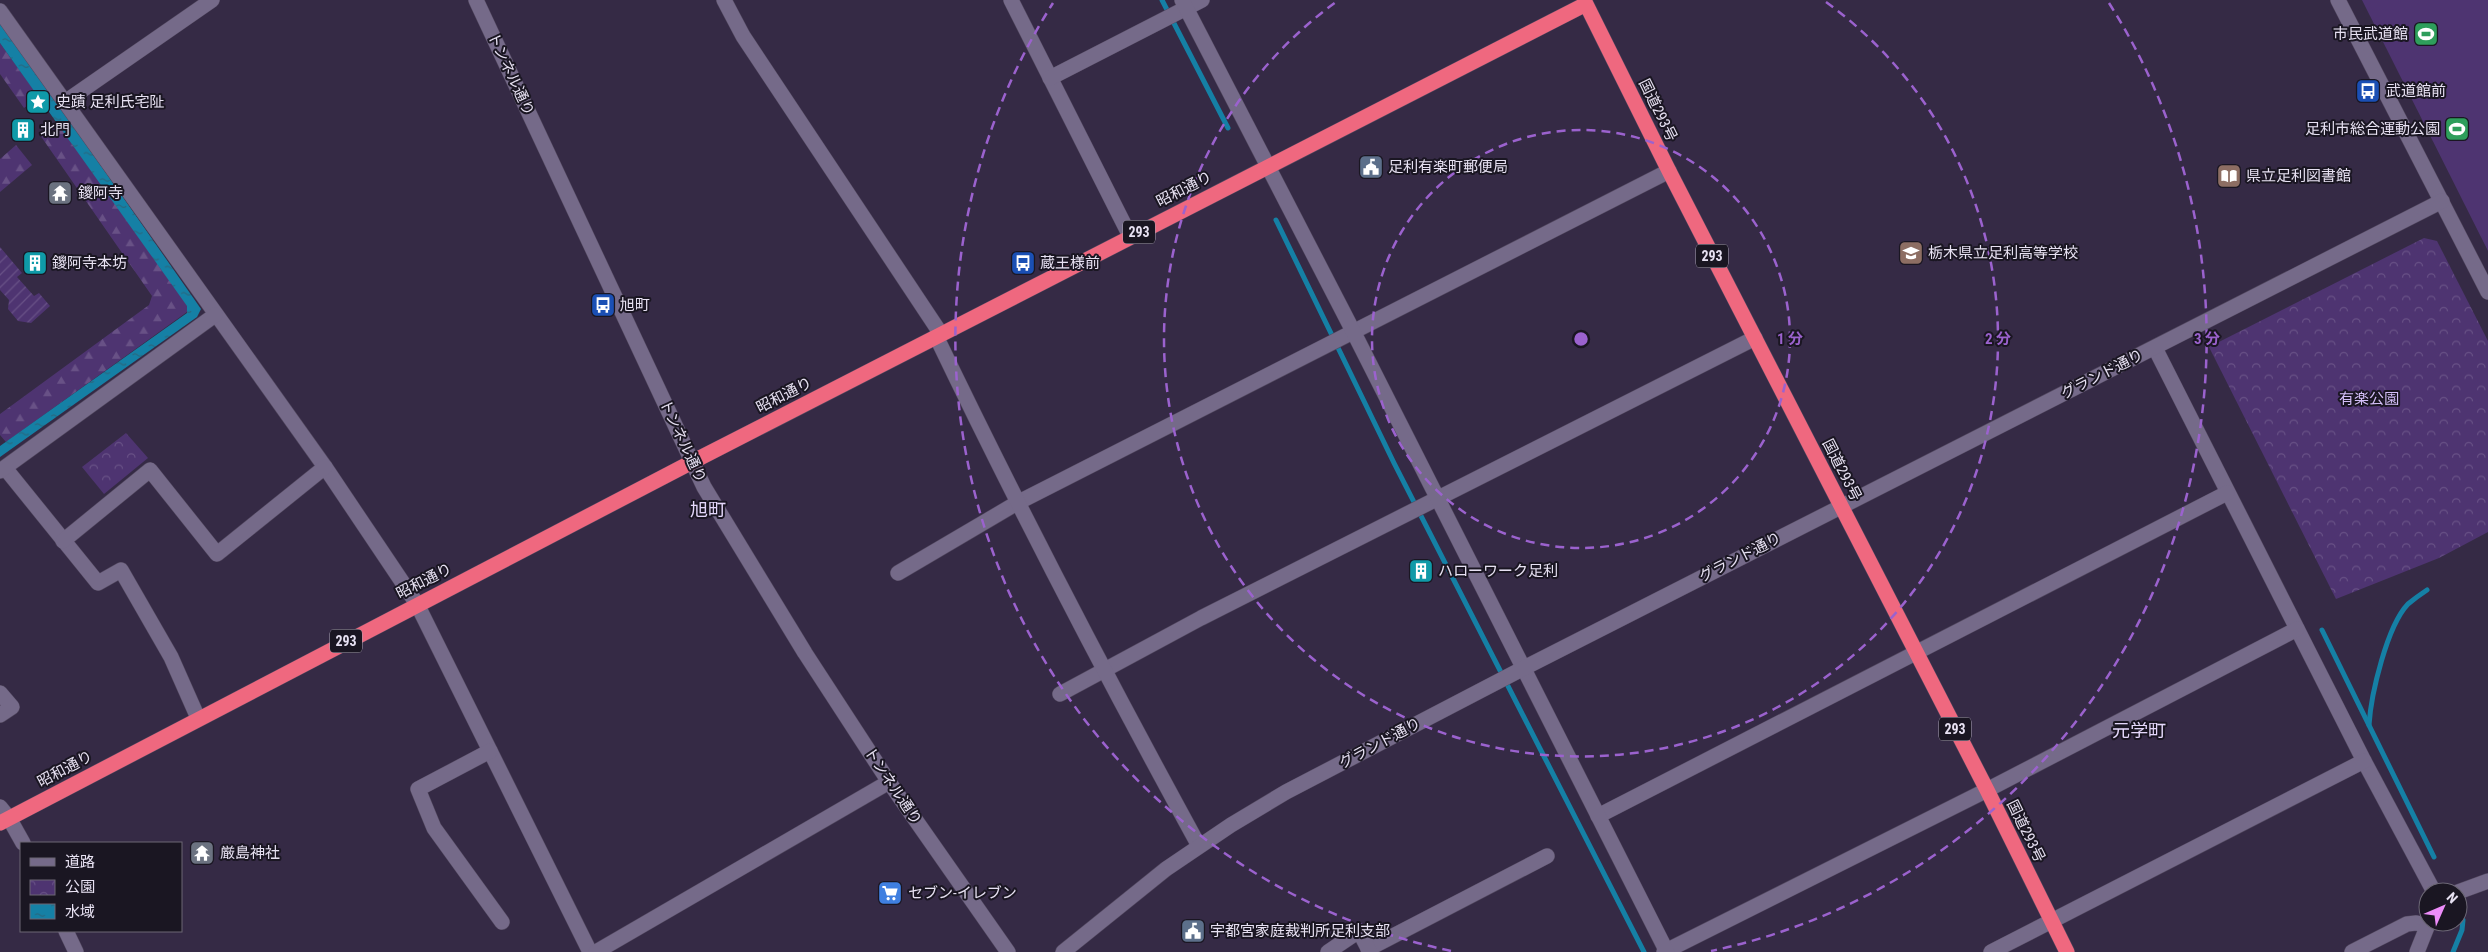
<svg xmlns="http://www.w3.org/2000/svg" width="2488" height="952" viewBox="0 0 2488 952" font-family="'Roboto Condensed','Noto Sans JP',sans-serif">
	<style>
		.forest { fill: url(#forest-firs) }
		.park { fill: url(#park-crowns) }
		.garden { fill: url(#garden-furrows) }
		.pitch { fill: #4e3471 }
		.water { fill: url(#water-ripples) }
		.lines { fill: none; stroke-linecap: round; stroke-linejoin: round }
		.stream { stroke: #1580a5; stroke-width: 5 }
		.street-casing { stroke: #52485f; stroke-width: 16 }
		.secondary-casing { stroke: #52485f; stroke-width: 16 }
		.highway-casing { stroke: #52485f; stroke-width: 16 }
		.street { stroke: #756a89; stroke-width: 15 }
		.secondary { stroke: #756a89; stroke-width: 15 }
		.highway { stroke: #ef687f; stroke-width: 15 }
		.ring { fill: none; stroke: #9b62ce; stroke-width: 2.5; stroke-dasharray: 9 6 }
		.labels { text-anchor: middle; dominant-baseline: central; stroke-width: 4; stroke-linejoin: round; paint-order: stroke }
		.shield { fill: #1a1622; stroke: #aaa4b4; stroke-width: 1 }
		.shield-label { font-size: 14px; font-weight: bold; fill: #e7e1f2 }
		.poi-label { font-size: 15px; fill: #e7e1f2; stroke: #1a1622; text-anchor: start }
		.street-label { font-size: 15px; fill: #e7e1f2; stroke: #1a1622 }
		.park-label { font-size: 15px; fill: #d3bef7; stroke: #1a1622 }
		.quarter-label { font-size: 18px; fill: #e4d7fa; stroke: #1a1622 }
		.centre { fill: #9b62ce; stroke: #1a1622; stroke-width: 2.5 }
		.ring-label { font-size: 15px; text-anchor: middle; font-weight: bold; fill: #9b62ce; stroke: #1a1622; stroke-width: 4; stroke-linejoin: round; paint-order: stroke }
	</style>
	<defs>
		<pattern id="forest-firs" width="22" height="20" patternUnits="userSpaceOnUse" patternTransform="scale(1.25)"><rect width="22" height="20" fill="#4e3471"/><path d="M5 1l3.5 6h-7zM16 11l3.5 6h-7z" fill="#685186"/></pattern>
		<pattern id="park-crowns" width="20" height="18" patternUnits="userSpaceOnUse" patternTransform="scale(1.25)"><rect width="20" height="18" fill="#4e3471"/><path d="M2 6a3 3 0 1 1 6 0M12 15a3 3 0 1 1 6 0" fill="none" stroke="#685186"/></pattern>
		<pattern id="garden-furrows" width="10" height="10" patternUnits="userSpaceOnUse" patternTransform="scale(1.25)"><rect width="10" height="10" fill="#4e3471"/><path d="M-1 1l2-2M0 10L10 0M9 11l2-2" fill="none" stroke="#685186"/></pattern>
		<pattern id="water-ripples" width="26" height="14" patternUnits="userSpaceOnUse" patternTransform="scale(1.25)"><rect width="26" height="14" fill="#1580a5"/><path d="M2 4q2-2 4 0t4 0M15 11q2-2 4 0t4 0" fill="none" stroke="#286880"/></pattern>
	</defs>
	<rect width="100%" height="100%" fill="#352a45"/>
	<g class="forest">
		<polygon points="0,43 39,97 24,108 0,74"/>
		<polygon points="57,122 187,305 187,312 6,442 0,435 0,414 149,305 152,296 40,135"/>
		<polygon points="16,145 32,165 0,192 0,159"/>
	</g>
	<g class="park">
		<polygon points="2424,238 2437,241 2488,341 2488,532 2439,558 2336,599 2209,347"/>
		<polygon points="126,433 148,458 104,494 82,467"/>
	</g>
	<polygon class="garden" points="0,247 22,273 17,277 34,296 39,293 50,306 31,323 18,321 8,309 9,300 0,290"/>
	<polygon class="pitch" points="2362,0 2488,0 2488,251"/>
	<polygon class="water" points="0,21 201,309 197,317 0,457 0,446 187,313 187,306 0,43"/>
	<g class="lines">
		<g class="stream">
			<polyline points="1162,0 1228,128"/>
			<polyline points="1276,220 1394,463 1644,952"/>
			<polyline points="2322,630 2434,857"/>
			<path d="M2369 725C2371 694 2387 626 2408 604 2414 599 2421 594 2427 590"/>
			<polyline points="2453,952 2462,930 2463,920"/>
		</g>
		<defs>
			<g id="street">
				<polyline points="724,0 743,36 941,334"/>
				<polyline points="1011,0 1130,236"/>
				<polyline points="0,11 325,467 417,604 590,952"/>
				<polyline points="1050,78 1202,0"/>
				<polyline points="65,102 212,0"/>
				<polyline points="2155,348 2364,761 2434,892"/>
				<polyline points="5,468 98,583 121,570 171,657 198,718"/>
				<polyline points="0,471 215,315"/>
				<polyline points="63,541 150,470 217,554 325,467"/>
				<polyline points="898,573 1017,503 1669,171"/>
				<polyline points="0,693 12,707 0,715"/>
				<polyline points="1060,694 1201,618 1755,338"/>
				<polyline points="490,751 418,789 434,828 502,922"/>
				<polyline points="0,807 9,818"/>
				<polyline points="1598,816 2227,493"/>
				<polyline points="1368,949 1547,856"/>
				<polyline points="1328,952 1359,931 1370,952"/>
				<polyline points="1664,952 1987,790 2297,629"/>
			</g>
			<g id="secondary">
				<polyline points="476,0 704,487 805,653 889,782 1008,952"/>
				<polyline points="1182,0 1353,331 1667,952"/>
				<polyline points="2338,0 2488,292"/>
				<path d="M936 336C1019 509 1107 678 1199 846"/>
				<polyline points="9,818 23,843"/>
				<polyline points="2458,892 2488,881"/>
				<polyline points="66,931 76,952"/>
				<polyline points="596,952 889,782"/>
				<polyline points="1063,952 1166,869 1231,825 1286,792 1522,669 2442,201"/>
				<polyline points="1991,952 2364,761"/>
				<polyline points="2352,952 2407,924 2416,923 2427,925"/>
				<polyline points="2417,952 2429,922"/>
			</g>
			<polyline id="highway" points="0,823 692,462 1586,4 1669,171 1987,790 2067,952"/>
		</defs>
		<use href="#street" class="street-casing"/>
		<use href="#secondary" class="secondary-casing"/>
		<use href="#highway" class="highway-casing"/>
		<use href="#street" class="street"/>
		<use href="#secondary" class="secondary"/>
		<use href="#highway" class="highway"/>
	</g>
	<g class="ring">
		<circle cx="1581" cy="339" r="209"/>
		<path d="M1826 2A417 417 0 1 1 1336 2"/>
		<path d="M1451 951A626 626 0 0 1 1053 3M2109 3A626 626 0 0 1 1711 951"/>
	</g>
	<defs>
		<symbol id="stadium-square" viewBox="-11 -11 22 22"><rect x="-9" y="-9" width="18" height="18" rx="4" fill="#2e9e5b" stroke="#1a1622"/><path d="M0-5a6.5 5 0 1 0 0 10a6.5 5 0 1 0 0-10ZM-3.5-1.8h7v3.6h-7Z" fill="#fff"/></symbol>
		<symbol id="bus-square" viewBox="-11 -11 22 22"><rect x="-9" y="-9" width="18" height="18" rx="4" fill="#1a4fb4" stroke="#1a1622"/><path d="M-5-6H5V4H4V6H2V4H-2V6H-4V4H-5ZM-3.5-4V0h7V-4ZM-3.5 1.2v1.5H-2V1.2ZM2 1.2v1.5H3.5V1.2Z" fill="#fff"/></symbol>
		<symbol id="sight-square" viewBox="-11 -11 22 22"><rect x="-9" y="-9" width="18" height="18" rx="4" fill="#0f9aa8" stroke="#1a1622"/><path d="M0-6L1.8-2.2L6-1.7L2.9 1.2L3.7 5.4L0 3.3L-3.7 5.4L-2.9 1.2L-6-1.7L-1.8-2.2Z" fill="#fff"/></symbol>
		<symbol id="building-square" viewBox="-11 -11 22 22"><rect x="-9" y="-9" width="18" height="18" rx="4" fill="#0f9aa8" stroke="#1a1622"/><path d="M-4-6H4V6H1V3H-1V6H-4ZM-2.5-4.3h1.7v1.8h-1.7ZM.8-4.3h1.7v1.8H.8ZM-2.5-1h1.7V.8h-1.7ZM.8-1h1.7V.8H.8Z" fill="#fff"/></symbol>
		<symbol id="civic-square" viewBox="-11 -11 22 22"><rect x="-9" y="-9" width="18" height="18" rx="4" fill="#5c6f8a" stroke="#1a1622"/><path d="M-.6-6.5H3V-4.5H.6V-3L4-1V1h2V6H-6V1h2V-1L-.6-3ZM-1.2 2.5V6h2.4V2.5Z" fill="#fff"/></symbol>
		<symbol id="library-square" viewBox="-11 -11 22 22"><rect x="-9" y="-9" width="18" height="18" rx="4" fill="#8d6e63" stroke="#1a1622"/><path d="M-6-4Q-3-5.5-.7-3.5V5Q-3 3-6 4ZM6-4Q3-5.5 .7-3.5V5Q3 3 6 4Z" fill="#fff"/></symbol>
		<symbol id="temple-square" viewBox="-11 -11 22 22"><rect x="-9" y="-9" width="18" height="18" rx="4" fill="#6b7280" stroke="#1a1622"/><path d="M0-6L5-2H3V0L6.5 2.5H4V6H1.5V3h-3V6H-4V2.5H-6.5L-3 0V-2H-5Z" fill="#fff"/></symbol>
		<symbol id="school-square" viewBox="-11 -11 22 22"><rect x="-9" y="-9" width="18" height="18" rx="4" fill="#8d6e63" stroke="#1a1622"/><path d="M0-5L7-2L0 1L-7-2ZM-4 1L0 2.5L4 1V4Q0 6-4 4Z" fill="#fff"/></symbol>
		<symbol id="supermarket-square" viewBox="-11 -11 22 22"><rect x="-9" y="-9" width="18" height="18" rx="4" fill="#3f7fe0" stroke="#1a1622"/><path d="M-6-5.5h2.5l.6 2H6L4.5 2H-2.5L-4.4-4H-6ZM-1.5 3.2a1.3 1.3 0 1 0 .1 0ZM3 3.2a1.3 1.3 0 1 0 .1 0Z" fill="#fff"/></symbol>
	</defs>
	<g fill-rule="evenodd">
		<use href="#stadium-square" x="2412" y="20" width="28" height="28"/>
		<use href="#bus-square" x="2354" y="77" width="28" height="28"/>
		<use href="#sight-square" x="24" y="88" width="28" height="28"/>
		<use href="#stadium-square" x="2443" y="115" width="28" height="28"/>
		<use href="#building-square" x="9" y="116" width="28" height="28"/>
		<use href="#civic-square" x="1357" y="153" width="28" height="28"/>
		<use href="#library-square" x="2215" y="162" width="28" height="28"/>
		<use href="#temple-square" x="46" y="179" width="28" height="28"/>
		<use href="#school-square" x="1897" y="239" width="28" height="28"/>
		<use href="#building-square" x="21" y="249" width="28" height="28"/>
		<use href="#bus-square" x="1009" y="249" width="28" height="28"/>
		<use href="#bus-square" x="589" y="291" width="28" height="28"/>
		<use href="#building-square" x="1407" y="557" width="28" height="28"/>
		<use href="#temple-square" x="188" y="839" width="28" height="28"/>
		<use href="#supermarket-square" x="876" y="879" width="28" height="28"/>
		<use href="#civic-square" x="1179" y="917" width="28" height="28"/>
	</g>
	<g class="labels">
		<g class="shield">
			<rect x="1123" y="220.5" width="32" height="23" rx="4"/>
			<rect x="1696" y="244.5" width="32" height="23" rx="4"/>
			<rect x="330" y="629.5" width="32" height="23" rx="4"/>
			<rect x="1939" y="717.5" width="32" height="23" rx="4"/>
		</g>
		<g class="shield-label">
			<text x="1139" y="232">293</text>
			<text x="1712" y="256">293</text>
			<text x="346" y="641">293</text>
			<text x="1955" y="729">293</text>
		</g>
		<g class="poi-label">
			<text x="2408" y="34" text-anchor="end">市民武道館</text>
			<text x="2386" y="91">武道館前</text>
			<text x="56" y="102">史蹟 足利氏宅阯</text>
			<text x="2440" y="129" text-anchor="end">足利市総合運動公園</text>
			<text x="40" y="130">北門</text>
			<text x="1388" y="167">足利有楽町郵便局</text>
			<text x="2246" y="176">県立足利図書館</text>
			<text x="78" y="193">鑁阿寺</text>
			<text x="1928" y="253">栃木県立足利高等学校</text>
			<text x="52" y="263">鑁阿寺本坊</text>
			<text x="1040" y="263">蔵王様前</text>
			<text x="620" y="305">旭町</text>
			<text x="1438" y="571">ハローワーク足利</text>
			<text x="220" y="853">厳島神社</text>
			<text x="908" y="893">セブン-イレブン</text>
			<text x="1210" y="931">宇都宮家庭裁判所足利支部</text>
		</g>
		<g class="street-label">
			<text transform="translate(511 74) rotate(65)">トンネル通り</text>
			<text transform="translate(1658 110) rotate(64)">国道293号</text>
			<text transform="translate(1184 189) rotate(-27)">昭和通り</text>
			<text transform="translate(2102 374) rotate(-27)">グランド通り</text>
			<text transform="translate(784 395) rotate(-27)">昭和通り</text>
			<text transform="translate(683 441) rotate(65)">トンネル通り</text>
			<text transform="translate(1842 470) rotate(63)">国道293号</text>
			<text transform="translate(1740 557) rotate(-27)">グランド通り</text>
			<text transform="translate(424 581) rotate(-27)">昭和通り</text>
			<text transform="translate(1380 743) rotate(-28)">グランド通り</text>
			<text transform="translate(65 769) rotate(-28)">昭和通り</text>
			<text transform="translate(893 786) rotate(56)">トンネル通り</text>
			<text transform="translate(2026 831) rotate(64)">国道293号</text>
		</g>
		<g class="park-label">
			<text x="2369" y="399">有楽公園</text>
		</g>
		<g class="quarter-label">
			<text x="708" y="509">旭町</text>
			<text x="2139" y="730">元学町</text>
		</g>
	</g>
	<circle cx="1581" cy="339" r="8" class="centre"/>
	<g class="ring-label">
		<text x="1790" y="344">1 分</text>
		<text x="1998" y="344">2 分</text>
		<text x="2207" y="344">3 分</text>
	</g>
	<rect x="20" y="842" width="162" height="90" fill="#1a1622" stroke="#6c6775"/>
	<rect x="30" y="858" width="25" height="8" fill="#756a89" stroke="#6c6775"/>
	<text x="65" y="867" font-size="15" fill="#e7e1f2">道路</text>
	<rect x="30" y="880" width="25" height="15" fill="url(#park-crowns)" stroke="#6c6775"/>
	<text x="65" y="892" font-size="15" fill="#e7e1f2">公園</text>
	<rect x="30" y="904" width="25" height="15" fill="url(#water-ripples)" stroke="#6c6775"/>
	<text x="65" y="917" font-size="15" fill="#e7e1f2">水域</text>
	<g transform="translate(2443 907) rotate(45)"><circle r="24" fill="#1a1622" stroke="#6c6775"/>
	<path d="M0-4L9 19L0 12L-9 19Z" fill="#ed8cf9"/>
	<text y="-8" font-size="14" font-weight="bold" text-anchor="middle" fill="#e7e1f2">N</text>
	</g>
</svg>
